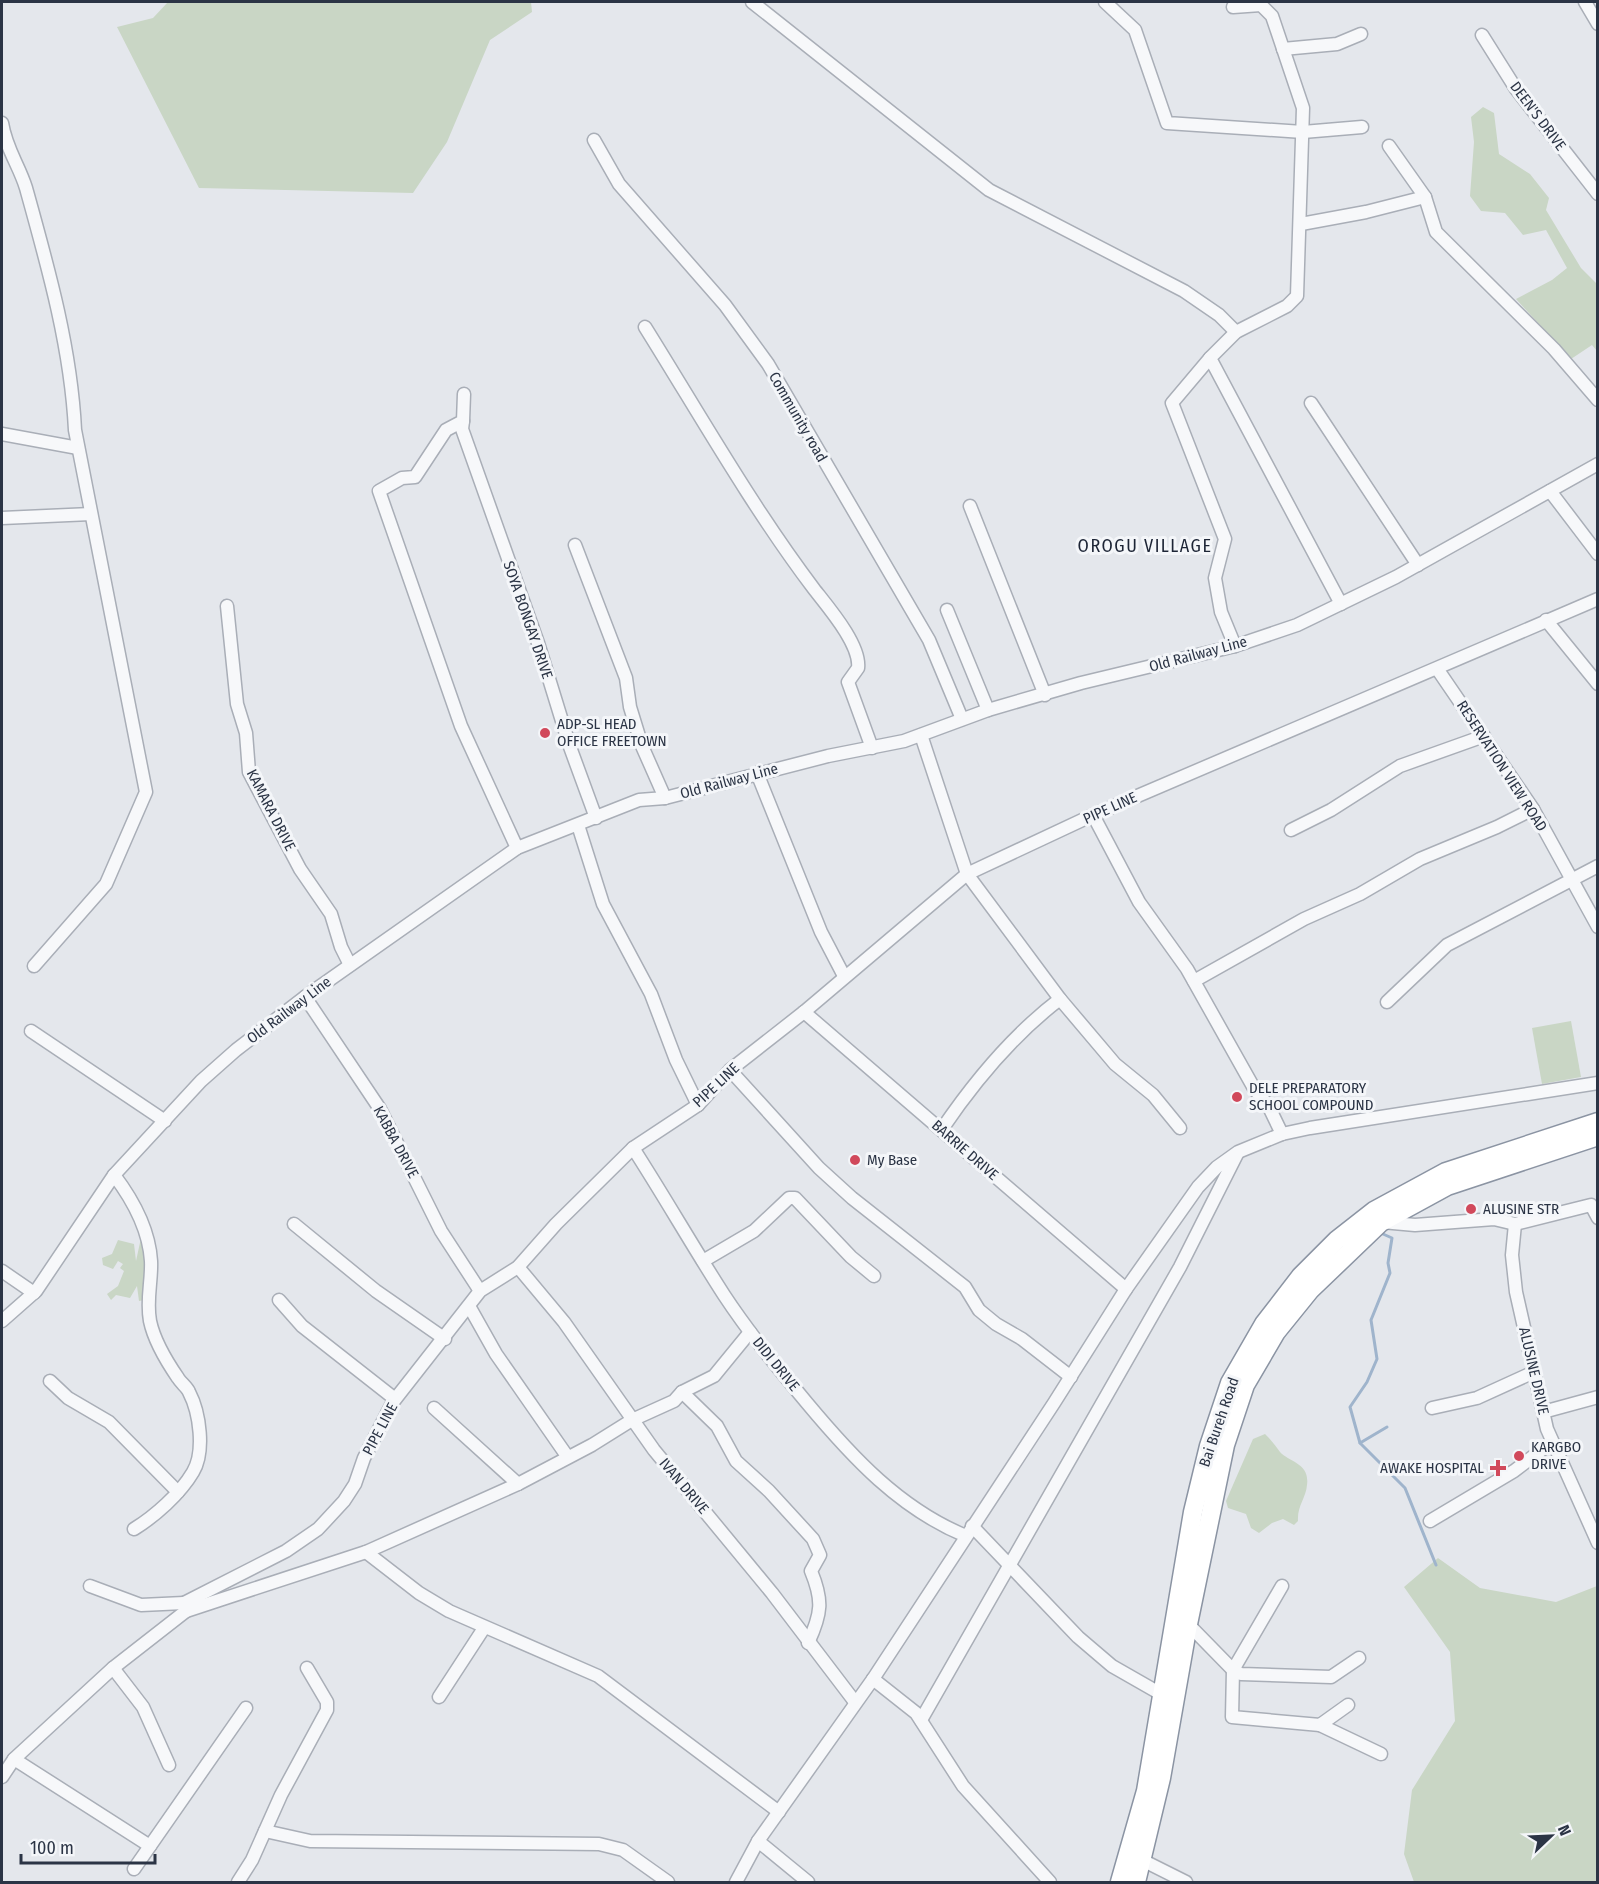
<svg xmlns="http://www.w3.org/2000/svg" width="1599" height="1884" viewBox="0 0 1599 1884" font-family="'Fira Sans Condensed',sans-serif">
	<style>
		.green { fill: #c9d6c5 }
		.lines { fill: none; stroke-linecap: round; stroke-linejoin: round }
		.stream { stroke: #9fb4cc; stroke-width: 3 }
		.minor-casing { stroke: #a9aeb7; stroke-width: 15 }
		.highway-casing { stroke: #8b94a3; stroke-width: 21 }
		.minor { stroke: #f7f8fa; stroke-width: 12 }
		.highway { stroke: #fff; stroke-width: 18 }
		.poi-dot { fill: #d1495b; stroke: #f4f6f9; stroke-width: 2 }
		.labels { text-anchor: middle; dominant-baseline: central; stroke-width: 6; stroke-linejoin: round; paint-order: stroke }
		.street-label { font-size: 15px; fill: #2b3445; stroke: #f4f6f9 }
		.poi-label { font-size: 15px; fill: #2b3445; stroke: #f4f6f9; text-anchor: start }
		.quarter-label { font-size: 18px; letter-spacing: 1.5px; fill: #1d2536; stroke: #f4f6f9 }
	</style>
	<rect width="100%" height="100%" fill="#e4e7ec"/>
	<g class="green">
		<polygon points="168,2 531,2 532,12 490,40 447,142 413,193 199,188 117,27 153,18"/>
		<polygon points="1483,107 1494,113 1499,154 1530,174 1549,198 1546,210 1581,268 1597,284 1597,351 1592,345 1571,359 1516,299 1552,280 1567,268 1546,230 1523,235 1505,213 1481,211 1470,196 1474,142 1471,117"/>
		<polygon points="1571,1021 1581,1077 1542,1084 1532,1028"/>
		<polygon points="141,1238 149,1259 145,1300 139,1301 137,1286 130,1298 116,1295 111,1300 107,1294 118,1286 124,1271 120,1268 123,1264 118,1261 113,1269 103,1265 102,1258 112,1254 118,1240 134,1244 136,1261"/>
		<path d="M1265 1434C1271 1440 1275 1445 1280 1452 1289 1462 1310 1463 1307 1485 1306 1498 1297 1506 1298 1521L1294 1525 1283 1519 1272 1523 1259 1533 1251 1528 1246 1514 1228 1508 1226 1501 1253 1439Z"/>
		<polygon points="1438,1558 1480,1588 1556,1602 1597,1586 1597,1882 1414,1882 1404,1854 1412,1790 1455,1721 1450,1652 1404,1587"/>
	</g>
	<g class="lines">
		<g class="stream">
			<polyline points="1383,1234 1392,1238 1388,1263 1390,1273 1371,1320 1377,1359 1367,1382 1350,1407 1360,1443 1405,1488 1436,1565"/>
			<polyline points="1360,1443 1387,1427"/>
		</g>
		<defs>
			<g id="minor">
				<polyline points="752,2 989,190 1184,291 1219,315 1236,332"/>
				<polyline points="1105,2 1135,30 1167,123 1303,132 1362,127"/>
				<polyline points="1585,2 1598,24"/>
				<polyline points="1233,7 1261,5 1272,16 1303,108 1297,296 1287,306 1236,332 1210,358 1341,604"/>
				<polyline points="1482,35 1516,89 1598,194"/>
				<polyline points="1283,49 1337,44 1361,34"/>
				<path d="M2 123C6 149 19 165 26 188 48 267 71 348 75 430L146 792 106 884 34 966"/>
				<polyline points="594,140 619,184 725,305 768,364 929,640 962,719"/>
				<polyline points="1389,146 1425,197 1436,232 1554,349 1598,400"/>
				<polyline points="1301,224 1366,212 1425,197"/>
				<path d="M645 327C700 415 752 507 814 589 828 607 861 645 858 668L848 682 872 748"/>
				<polyline points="1210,358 1172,403 1225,539 1215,578 1221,612 1235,646"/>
				<polyline points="464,394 463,421 446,430 415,477 402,478 379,491 461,726 517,848"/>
				<polyline points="1311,403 1418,565"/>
				<polyline points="463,421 462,429 538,643 570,747 596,818"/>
				<polyline points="2,434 78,448"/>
				<polyline points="1550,491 1598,554"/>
				<polyline points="970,506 1045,695"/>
				<polyline points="2,518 91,514"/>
				<polyline points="575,545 626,678 630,707 642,746 665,798"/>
				<polyline points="227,606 237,704 246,733 249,772 300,869 331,914 341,947 350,965"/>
				<polyline points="947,610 988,710"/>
				<polyline points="1546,620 1598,684"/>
				<polyline points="1438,670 1533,809 1598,927"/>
				<polyline points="921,735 967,874 1060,999 1115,1064 1153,1095 1180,1128"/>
				<polyline points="757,773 821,932 844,976"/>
				<polyline points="1093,815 1139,902 1187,969 1255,1090 1268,1105 1282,1134"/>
				<polyline points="578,825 603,904 651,994 676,1060 698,1105"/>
				<polyline points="1291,830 1331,810 1400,766 1484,736"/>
				<polyline points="1194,981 1304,919 1360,894 1420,859 1497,827 1533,809"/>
				<polyline points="305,997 380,1109 441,1231 480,1291"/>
				<polyline points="1387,1002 1447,945 1598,866"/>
				<polyline points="804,1012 1126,1289"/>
				<polyline points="31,1031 165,1121"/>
				<polyline points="730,1070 819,1168 852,1198 965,1287 979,1310 996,1324 1022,1339 1071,1377"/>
				<path d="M942 1129C974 1082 1014 1034 1060 999"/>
				<path d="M633 1148C664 1196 693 1247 724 1295 749 1333 778 1368 807 1403 852 1457 900 1509 966 1536"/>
				<path d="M114 1175C133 1200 149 1229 151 1261 152 1281 146 1300 150 1321 154 1340 167 1362 178 1378 181 1383 187 1387 189 1392 200 1413 205 1452 193 1472 180 1494 155 1516 134 1529"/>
				<polyline points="1382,1222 1415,1225 1494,1219 1515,1224 1591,1205 1598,1218"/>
				<polyline points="294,1224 376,1291 445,1339"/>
				<polyline points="1515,1224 1512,1255 1516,1292 1547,1429 1598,1543"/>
				<polyline points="703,1261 754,1231 789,1198 795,1198 851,1257 874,1276"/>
				<polyline points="518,1267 564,1322 654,1450 772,1593 855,1702"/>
				<polyline points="2,1271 34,1293"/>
				<polyline points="279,1300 302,1326 395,1399"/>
				<polyline points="469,1306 496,1354 567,1456"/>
				<polyline points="2,1321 36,1291 114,1175 201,1081 236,1050 305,997 517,848 639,800 665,798 828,756 904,741 988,710 1081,683 1235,646 1297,625 1396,577 1598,464"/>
				<polyline points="50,1381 68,1398 109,1422 178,1492"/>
				<path d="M682 1392 717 1426 736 1461 769 1491 813 1539 820 1555 811 1571C823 1600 822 1613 808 1643"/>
				<polyline points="434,1408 518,1484"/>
				<polyline points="1432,1408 1477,1398 1534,1372"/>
				<polyline points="1543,1412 1598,1397"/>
				<polyline points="1430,1521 1514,1471 1552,1442"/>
				<polyline points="972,1526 1078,1637 1112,1666 1161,1694"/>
				<polyline points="366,1552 419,1593 449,1611 598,1676 779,1812"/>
				<polyline points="90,1586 141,1605 184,1603"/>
				<polyline points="1282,1586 1233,1670 1232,1717 1320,1725 1348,1705"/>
				<polyline points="186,1611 366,1552 518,1484 592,1445 632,1420 674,1401 682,1392 714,1376 750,1332"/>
				<polyline points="1188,1624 1233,1670 1241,1674 1331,1677 1359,1658"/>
				<polyline points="113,1668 143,1707 169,1765"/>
				<polyline points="873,1679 916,1713 963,1786 1050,1882"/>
				<polyline points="439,1697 484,1628"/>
				<polyline points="921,1720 1180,1267 1237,1154"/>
				<polyline points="1320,1725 1381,1754"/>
				<polyline points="14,1759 150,1846"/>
				<polyline points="2,1777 14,1759 113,1668 186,1611 184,1603 286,1551 318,1529 344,1501 355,1484 364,1458 393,1402 480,1291 518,1267 556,1224 633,1148 698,1105 730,1070 804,1012 967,874 1093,815 1598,599"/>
				<polyline points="265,1831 310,1841 599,1844 623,1850 668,1882"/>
				<polyline points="758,1841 808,1882"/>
				<polyline points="1142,1860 1186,1882"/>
				<polyline points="134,1869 246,1708"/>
				<polyline points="238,1882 252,1860 281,1795 327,1710 327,1702 307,1668"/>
				<polyline points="736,1882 758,1841 873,1679 1054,1403 1126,1289 1198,1187 1217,1167 1238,1152 1282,1134 1310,1128 1598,1083"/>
			</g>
			<g id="highway">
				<polyline points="1120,1882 1146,1791 1193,1512 1209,1446 1230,1383 1264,1324 1301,1276 1337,1240 1374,1211 1446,1172 1598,1122"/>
				<polyline points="1136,1882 1161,1778 1188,1624 1225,1445 1245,1385 1276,1332 1310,1290 1381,1222 1447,1186 1598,1136"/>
			</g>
		</defs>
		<use href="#minor" class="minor-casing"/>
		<use href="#highway" class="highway-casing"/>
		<use href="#minor" class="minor"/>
		<use href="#highway" class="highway"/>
	</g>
	<g class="poi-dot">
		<circle cx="545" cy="733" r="6"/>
		<circle cx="1237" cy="1097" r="6"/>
		<circle cx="855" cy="1160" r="6"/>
		<circle cx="1471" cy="1209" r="6"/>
		<circle cx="1519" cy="1456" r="6"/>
		<path d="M1495 1459h6v6h6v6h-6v6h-6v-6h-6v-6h6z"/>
	</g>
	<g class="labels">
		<g class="street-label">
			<text transform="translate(1538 116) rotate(53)">DEEN'S DRIVE</text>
			<text transform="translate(798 417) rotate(60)">Community road</text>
			<text transform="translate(528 620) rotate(71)">SOYA BONGAY DRIVE</text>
			<text transform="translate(1198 654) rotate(-15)">Old Railway Line</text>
			<text transform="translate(1502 766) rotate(57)">RESERVATION VIEW ROAD</text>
			<text transform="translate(729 781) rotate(-15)">Old Railway Line</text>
			<text transform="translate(1110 808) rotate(-24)">PIPE LINE</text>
			<text transform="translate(271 810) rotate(63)">KAMARA DRIVE</text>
			<text transform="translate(289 1010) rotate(-37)">Old Railway Line</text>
			<text transform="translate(716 1085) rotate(-43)">PIPE LINE</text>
			<text transform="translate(396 1142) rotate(62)">KABBA DRIVE</text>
			<text transform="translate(965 1150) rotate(41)">BARRIE DRIVE</text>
			<text transform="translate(776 1364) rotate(51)">DIDI DRIVE</text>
			<text transform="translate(1534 1371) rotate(77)">ALUSINE DRIVE</text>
			<text transform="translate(1219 1422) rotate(-71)">Bai Bureh Road</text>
			<text transform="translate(380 1429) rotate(-62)">PIPE LINE</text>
			<text transform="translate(684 1486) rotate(50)">IVAN DRIVE</text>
		</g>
		<g class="poi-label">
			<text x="557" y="724">ADP-SL HEAD<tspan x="557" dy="17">OFFICE FREETOWN</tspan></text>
			<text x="1249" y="1088">DELE PREPARATORY<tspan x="1249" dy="17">SCHOOL COMPOUND</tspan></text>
			<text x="867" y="1160">My Base</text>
			<text x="1483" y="1209">ALUSINE STR</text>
			<text x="1531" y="1447">KARGBO<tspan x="1531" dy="17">DRIVE</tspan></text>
			<text x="1484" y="1468" text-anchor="end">AWAKE HOSPITAL</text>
		</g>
		<g class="quarter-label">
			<text x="1145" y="546">OROGU VILLAGE</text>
		</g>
	</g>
	<rect width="1599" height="1884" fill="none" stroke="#2b3445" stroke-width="6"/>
	<g transform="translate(1551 1836) rotate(67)" stroke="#f4f6f9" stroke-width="4.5" paint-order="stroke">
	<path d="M0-4.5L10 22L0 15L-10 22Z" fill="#2b3445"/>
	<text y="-9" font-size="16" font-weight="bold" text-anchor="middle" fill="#2b3445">N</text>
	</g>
	<path d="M21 1854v9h134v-9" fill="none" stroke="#2b3445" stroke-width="3"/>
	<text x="30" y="1854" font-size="18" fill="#2b3445" stroke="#f4f6f9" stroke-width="4.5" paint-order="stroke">100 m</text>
</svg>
